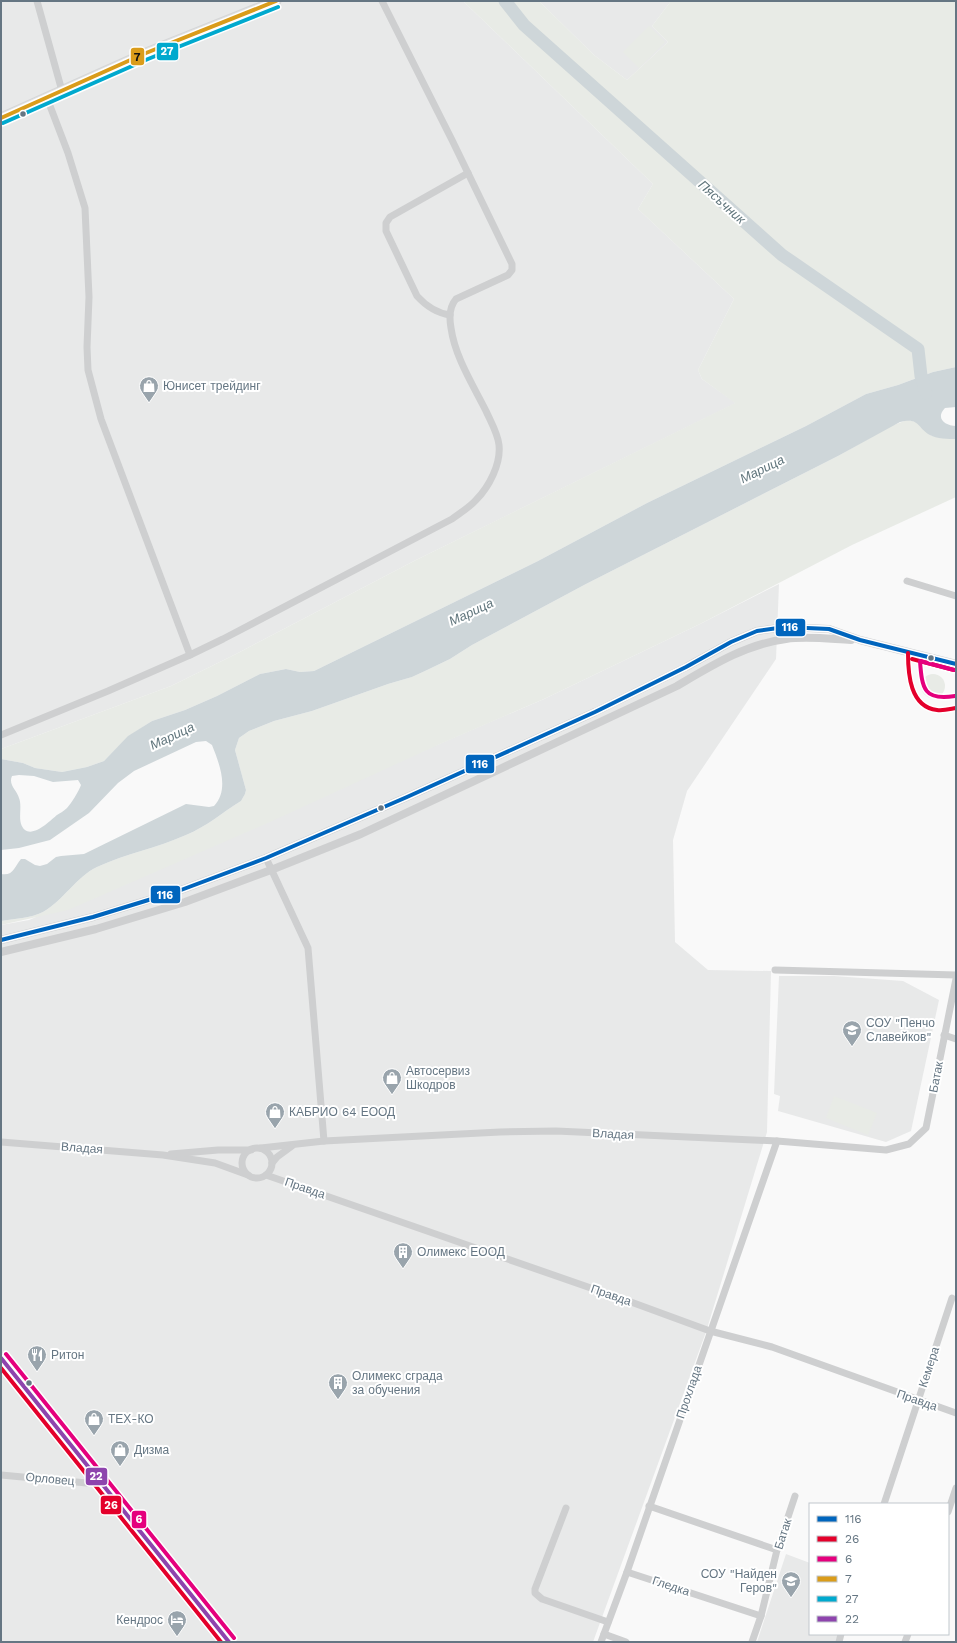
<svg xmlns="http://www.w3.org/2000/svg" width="957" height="1643" viewBox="0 0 957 1643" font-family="'Work Sans',sans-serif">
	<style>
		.built { fill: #e8e9e9 }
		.green { fill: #e8ebe6 }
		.water { fill: #ced6d9; fill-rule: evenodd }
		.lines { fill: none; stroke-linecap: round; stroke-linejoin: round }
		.river { stroke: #ced6d9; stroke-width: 13 }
		.secondary-casing { stroke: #d5d6d7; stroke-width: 11 }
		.primary-casing { stroke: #d5d6d7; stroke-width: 12 }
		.minor { stroke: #cecfd0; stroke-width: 7 }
		.tertiary { stroke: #cecfd0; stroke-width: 8 }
		.secondary { stroke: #e1e2e2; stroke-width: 9 }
		.primary { stroke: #e1e2e2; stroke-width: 10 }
		.bus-1-casing { stroke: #fff; stroke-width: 7 }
		.bus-2-casing { stroke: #fff; stroke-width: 7 }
		.bus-3-casing { stroke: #fff; stroke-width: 7 }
		.bus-4-casing { stroke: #fff; stroke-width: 7 }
		.bus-5-casing { stroke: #fff; stroke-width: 7 }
		.bus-6-casing { stroke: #fff; stroke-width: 7 }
		.bus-1 { stroke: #0065bd; stroke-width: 4 }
		.bus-2 { stroke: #e4002b; stroke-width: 4 }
		.bus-3 { stroke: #e5007d; stroke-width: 4 }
		.bus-4 { stroke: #da9c1a; stroke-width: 4 }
		.bus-5 { stroke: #00a9ce; stroke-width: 4 }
		.bus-6 { stroke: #8e44ad; stroke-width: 4 }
		.bus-dot { fill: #657683; stroke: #fff; stroke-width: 1.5 }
		.labels { text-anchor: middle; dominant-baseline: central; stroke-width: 4; stroke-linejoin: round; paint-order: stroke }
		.poi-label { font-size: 12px; fill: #657683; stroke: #fff; text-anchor: start }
		.street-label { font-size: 12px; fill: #657683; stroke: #fff }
		.water-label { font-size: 13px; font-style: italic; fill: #60757c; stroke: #fff }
		.line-badge { stroke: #fff; stroke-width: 1.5 }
		.badge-label { font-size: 11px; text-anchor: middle; font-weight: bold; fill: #fff }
		.pale-badge-label { font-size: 11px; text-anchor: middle; font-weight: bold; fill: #111 }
	</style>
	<rect width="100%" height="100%" fill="#f9f9f9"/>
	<g class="built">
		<polygon points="1,1 463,1 653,184 638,209 734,299 698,370 702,379 736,403 414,561 236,654 171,686 1,749"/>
		<polygon points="539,1 671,1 652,26 668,42 627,80 594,55"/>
		<polygon points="779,584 776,659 687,791 673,840 675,942 708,970 771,971 767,1132 706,1332 593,1642 1,1642 1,925 29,920 544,699 700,624"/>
		<polygon points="779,976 834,976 903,981 939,1000 911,1131 886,1142 778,1111 780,1096 774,1094"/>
		<polygon points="786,1554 810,1563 810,1634 838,1634 836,1642 757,1642"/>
	</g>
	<g class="green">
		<polygon points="463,1 539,1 594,55 627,80 668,42 652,26 671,1 956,1 956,367 933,372 898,385 866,394 806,426 647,503 538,561 314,671 300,672 286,669 260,674 217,696 185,710 152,721 129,736 104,761 87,767 62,772 35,768 23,763 1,759 1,749 171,686 236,654 414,561 735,403 702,379 698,370 734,299 638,209 653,184"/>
		<polygon points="649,26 665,42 639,68 623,52"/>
		<path d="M907 420 917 422 932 436 956 439V497L852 545 700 624 544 699 440 744 270 822 68 910 1 925V921C14 919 31 918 43 912 63 901 76 877 97 867 125 854 157 848 186 835 206 827 223 812 241 801L245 794 246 790 235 750 239 738 249 731 274 721 312 711 388 684 412 677 425 671 450 659 472 645 586 584 838 456 891 426Z"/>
		<circle cx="933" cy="686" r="12"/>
		<polygon points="834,1096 877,1113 868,1135 826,1118"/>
	</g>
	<path class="water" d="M956 367V407L945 408C935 418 945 426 956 426V439C949 439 936 439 930 435 917 428 920 417 900 422L838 456 586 584 472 645 450 659 425 671 412 677 388 684 312 711 274 721 249 731 239 738 235 750 246 790 245 794 241 801C223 812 206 827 186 835 157 848 125 854 97 867 76 877 63 901 43 912 31 918 14 919 1 921V874C14 876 14 867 21 859H25L35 865 40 866 47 864 56 857 61 856 84 854 186 804 209 807 214 806C230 789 219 763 212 745L206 741 196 742 134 771 118 783 89 813 50 840 19 848 1 850V759L23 763 35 768 62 772 87 767 104 761 128 736 152 721 185 710 217 696 260 674 286 669 300 672 314 671 538 561 647 503 806 426 866 394 898 385 933 372ZM19 775 34 776 53 782 78 780 81 785C79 791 71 804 67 808 64 811 60 813 57 815 51 820 34 837 25 830 16 822 23 808 19 798 17 790 8 785 12 776Z"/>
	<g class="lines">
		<polyline class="river" points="505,1 524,25 782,255 918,349 921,376 926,393"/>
		<defs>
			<polyline id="secondary" points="1,118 146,53 276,1"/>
			<polyline id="primary" points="1,1358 229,1642"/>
		</defs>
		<use href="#secondary" class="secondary-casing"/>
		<use href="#primary" class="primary-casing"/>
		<g class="minor">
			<polyline points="37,1 62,91"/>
			<polyline points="47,98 68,153 85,208 89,297 87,347 88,370 101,419 190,655"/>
			<path d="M450 315C436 313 426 306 417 296L386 231V223L390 217 468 173"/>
			<polyline points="907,581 956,596"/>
			<path d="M1 735 108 691 190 655 223 639 452 519C460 513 470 507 476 500 489 487 501 464 499 445 498 434 491 422 486 411 473 385 455 357 451 328 449 317 449 307 456 299L508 275 512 270V264L452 140 382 1"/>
			<polyline points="266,858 308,948 324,1141"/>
			<polyline points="775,970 956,975"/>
			<polyline points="944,1035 956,1039"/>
			<polyline points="1,1142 163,1155 215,1163 248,1175"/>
			<polyline points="261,1148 324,1141 500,1132 556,1131 777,1141 886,1150 909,1144 926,1128 956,979"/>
			<circle cx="257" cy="1163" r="15"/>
			<polyline points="171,1154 218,1150 251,1150"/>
			<polyline points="272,1163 277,1157 292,1146"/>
			<polyline points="266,1175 631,1302 710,1331 772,1347 956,1413"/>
			<polyline points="1,1475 87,1483 96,1477"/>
			<polyline points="884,1504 952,1298"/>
			<polyline points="649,1506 777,1550"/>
			<polyline points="566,1508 535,1589 535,1593 542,1599 608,1622"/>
			<polyline points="948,1512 956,1488"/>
			<polyline points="627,1572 761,1616"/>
			<polyline points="604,1634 626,1642"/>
			<polyline points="601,1642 627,1572 777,1141"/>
			<polyline points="752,1642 761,1616 777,1550 795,1496"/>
			<polyline points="839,1642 841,1634"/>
			<polyline points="905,1642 908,1634"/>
		</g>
		<g class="tertiary">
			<polyline points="1,940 93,917 181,890 266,858 407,797 595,712 686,667 731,642 757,631 785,627 829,629 860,640 956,664"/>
			<path d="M1 952 96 929 185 902 271 870 361 834 677 686C711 666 746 644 786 639 807 636 830 639 851 640"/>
		</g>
		<use href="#secondary" class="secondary"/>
		<use href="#primary" class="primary"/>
		<defs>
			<polyline id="bus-1" points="1,940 93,917 181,890 266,858 407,797 595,712 686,667 731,642 757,631 785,627 829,629 860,640 956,664"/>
			<g id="bus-2">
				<path d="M908 653C908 674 910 707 937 710 943 711 950 709 956 708"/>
				<polyline points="912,659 954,670"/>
				<polyline points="1,1368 221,1642"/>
			</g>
			<g id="bus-3">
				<path d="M954 670 920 661C922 689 924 701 955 696"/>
				<polyline points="6,1354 234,1638"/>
			</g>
			<polyline id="bus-4" points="1,118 146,53 276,1"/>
			<polyline id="bus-5" points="3,123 148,59 278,7"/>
			<polyline id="bus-6" points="1,1358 229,1642"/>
		</defs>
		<use href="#bus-1" class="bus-1-casing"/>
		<use href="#bus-2" class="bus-2-casing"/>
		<use href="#bus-3" class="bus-3-casing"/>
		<use href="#bus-4" class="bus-4-casing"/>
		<use href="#bus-5" class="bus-5-casing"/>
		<use href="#bus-6" class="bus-6-casing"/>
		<use href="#bus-1" class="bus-1"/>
		<use href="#bus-2" class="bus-2"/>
		<use href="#bus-3" class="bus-3"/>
		<use href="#bus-4" class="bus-4"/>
		<use href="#bus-5" class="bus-5"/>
		<use href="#bus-6" class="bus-6"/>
	</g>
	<defs>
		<symbol id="shop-pin" viewBox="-11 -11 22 30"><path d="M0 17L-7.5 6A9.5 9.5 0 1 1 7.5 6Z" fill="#99a4ac" stroke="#fff"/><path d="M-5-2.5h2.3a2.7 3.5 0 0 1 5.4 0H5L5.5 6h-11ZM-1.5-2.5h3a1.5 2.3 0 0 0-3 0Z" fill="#fff"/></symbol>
		<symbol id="school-pin" viewBox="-11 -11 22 30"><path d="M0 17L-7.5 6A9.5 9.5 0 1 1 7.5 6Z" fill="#99a4ac" stroke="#fff"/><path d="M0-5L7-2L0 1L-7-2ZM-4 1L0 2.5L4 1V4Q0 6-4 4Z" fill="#fff"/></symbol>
		<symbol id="building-pin" viewBox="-11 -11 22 30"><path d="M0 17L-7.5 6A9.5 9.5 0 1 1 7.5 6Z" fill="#99a4ac" stroke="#fff"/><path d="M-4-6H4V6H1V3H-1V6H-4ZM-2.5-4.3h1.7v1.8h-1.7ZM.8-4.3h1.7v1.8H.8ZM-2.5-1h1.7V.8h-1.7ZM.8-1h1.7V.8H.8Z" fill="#fff"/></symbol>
		<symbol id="restaurant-pin" viewBox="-11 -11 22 30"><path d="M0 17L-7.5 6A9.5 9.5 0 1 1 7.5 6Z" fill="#99a4ac" stroke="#fff"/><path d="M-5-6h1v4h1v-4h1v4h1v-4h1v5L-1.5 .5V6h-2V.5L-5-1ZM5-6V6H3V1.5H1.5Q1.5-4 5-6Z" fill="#fff"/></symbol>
		<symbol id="hotel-pin" viewBox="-11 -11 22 30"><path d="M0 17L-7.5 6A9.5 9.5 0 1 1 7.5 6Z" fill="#99a4ac" stroke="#fff"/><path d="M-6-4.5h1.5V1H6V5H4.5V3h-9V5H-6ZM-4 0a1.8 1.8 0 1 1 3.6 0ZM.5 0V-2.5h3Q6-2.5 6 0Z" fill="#fff"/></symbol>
	</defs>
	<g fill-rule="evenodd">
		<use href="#shop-pin" x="138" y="375" width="22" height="30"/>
		<use href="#school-pin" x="841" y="1019" width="22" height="30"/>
		<use href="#shop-pin" x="381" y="1067" width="22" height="30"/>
		<use href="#shop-pin" x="264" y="1101" width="22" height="30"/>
		<use href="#building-pin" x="392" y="1241" width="22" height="30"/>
		<use href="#restaurant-pin" x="26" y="1344" width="22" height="30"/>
		<use href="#building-pin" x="327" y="1372" width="22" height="30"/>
		<use href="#shop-pin" x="83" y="1408" width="22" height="30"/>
		<use href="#shop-pin" x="109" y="1439" width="22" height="30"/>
		<use href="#school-pin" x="780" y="1570" width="22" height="30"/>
		<use href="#hotel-pin" x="166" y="1609" width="22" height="30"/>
	</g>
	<g class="bus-dot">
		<circle cx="23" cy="114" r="3.5"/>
		<circle cx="931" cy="658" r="3.5"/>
		<circle cx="381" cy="808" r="3.5"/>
		<circle cx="29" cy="1383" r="3.5"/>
	</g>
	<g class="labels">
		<g class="poi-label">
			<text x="163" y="386">Юнисет трейдинг</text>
			<text x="866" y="1023">СОУ "Пенчо<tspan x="866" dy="14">Славейков"</tspan></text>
			<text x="406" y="1071">Автосервиз<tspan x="406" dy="14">Шкодров</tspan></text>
			<text x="289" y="1112">КАБРИО 64 ЕООД</text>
			<text x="417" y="1252">Олимекс ЕООД</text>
			<text x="51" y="1355">Ритон</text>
			<text x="352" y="1376">Олимекс сграда<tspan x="352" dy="14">за обучения</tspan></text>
			<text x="108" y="1419">ТЕХ-КО</text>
			<text x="134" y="1450">Дизма</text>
			<text x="777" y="1574" text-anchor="end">СОУ "Найден<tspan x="777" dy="14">Геров"</tspan></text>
			<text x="163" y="1620" text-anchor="end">Кендрос</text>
		</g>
		<g class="street-label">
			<text transform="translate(936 1077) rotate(-79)">Батак</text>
			<text transform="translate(613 1134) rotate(3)">Владая</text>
			<text transform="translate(82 1148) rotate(4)">Владая</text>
			<text transform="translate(305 1188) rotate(19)">Правда</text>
			<text transform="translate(611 1295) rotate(19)">Правда</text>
			<text transform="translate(929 1367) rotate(-72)">Кемера</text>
			<text transform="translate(689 1392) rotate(-71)">Прохлада</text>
			<text transform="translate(917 1400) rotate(19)">Правда</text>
			<text transform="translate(50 1479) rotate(5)">Орловец</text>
			<text transform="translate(783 1534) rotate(-72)">Батак</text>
			<text transform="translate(671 1586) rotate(18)">Гледка</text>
		</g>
		<g class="water-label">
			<text transform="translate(722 202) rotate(42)">Пясъчник</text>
			<text transform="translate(762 469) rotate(-26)">Марица</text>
			<text transform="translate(471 612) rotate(-25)">Марица</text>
			<text transform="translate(172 736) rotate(-25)">Марица</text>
		</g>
	</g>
	<g class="line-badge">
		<rect x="156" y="42" width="23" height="19" rx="4" fill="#00a9ce"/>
		<rect x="130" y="47" width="15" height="19" rx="4" fill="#da9c1a"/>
		<rect x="775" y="618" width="31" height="19" rx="4" fill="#0065bd"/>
		<rect x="465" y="754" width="30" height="20" rx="4" fill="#0065bd"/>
		<rect x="150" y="885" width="31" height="19" rx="4" fill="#0065bd"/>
		<rect x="85" y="1467" width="23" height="19" rx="4" fill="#8e44ad"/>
		<rect x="100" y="1495" width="22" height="20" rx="4" fill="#e4002b"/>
		<rect x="131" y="1510" width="16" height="19" rx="4" fill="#e5007d"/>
	</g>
	<g class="badge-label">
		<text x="167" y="55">27</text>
		<text x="790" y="631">116</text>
		<text x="480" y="768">116</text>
		<text x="165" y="899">116</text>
		<text x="96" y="1480">22</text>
		<text x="111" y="1509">26</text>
		<text x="139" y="1523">6</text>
	</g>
	<g class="pale-badge-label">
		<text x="137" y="61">7</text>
	</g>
	<rect width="957" height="1643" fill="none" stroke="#657683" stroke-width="4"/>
	<rect x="809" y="1503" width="140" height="132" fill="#ffffff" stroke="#c1c8cd"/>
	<rect x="817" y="1516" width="20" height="6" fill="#0065bd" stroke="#c1c8cd"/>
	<text x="845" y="1523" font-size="12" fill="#657683">116</text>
	<rect x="817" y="1536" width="20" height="6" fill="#e4002b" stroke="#c1c8cd"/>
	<text x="845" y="1543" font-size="12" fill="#657683">26</text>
	<rect x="817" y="1556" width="20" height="6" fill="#e5007d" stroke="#c1c8cd"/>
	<text x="845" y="1563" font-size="12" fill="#657683">6</text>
	<rect x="817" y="1576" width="20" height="6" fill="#da9c1a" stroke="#c1c8cd"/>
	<text x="845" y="1583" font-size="12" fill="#657683">7</text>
	<rect x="817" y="1596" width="20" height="6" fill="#00a9ce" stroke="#c1c8cd"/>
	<text x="845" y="1603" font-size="12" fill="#657683">27</text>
	<rect x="817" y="1616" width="20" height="6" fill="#8e44ad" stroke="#c1c8cd"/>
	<text x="845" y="1623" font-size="12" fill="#657683">22</text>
</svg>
